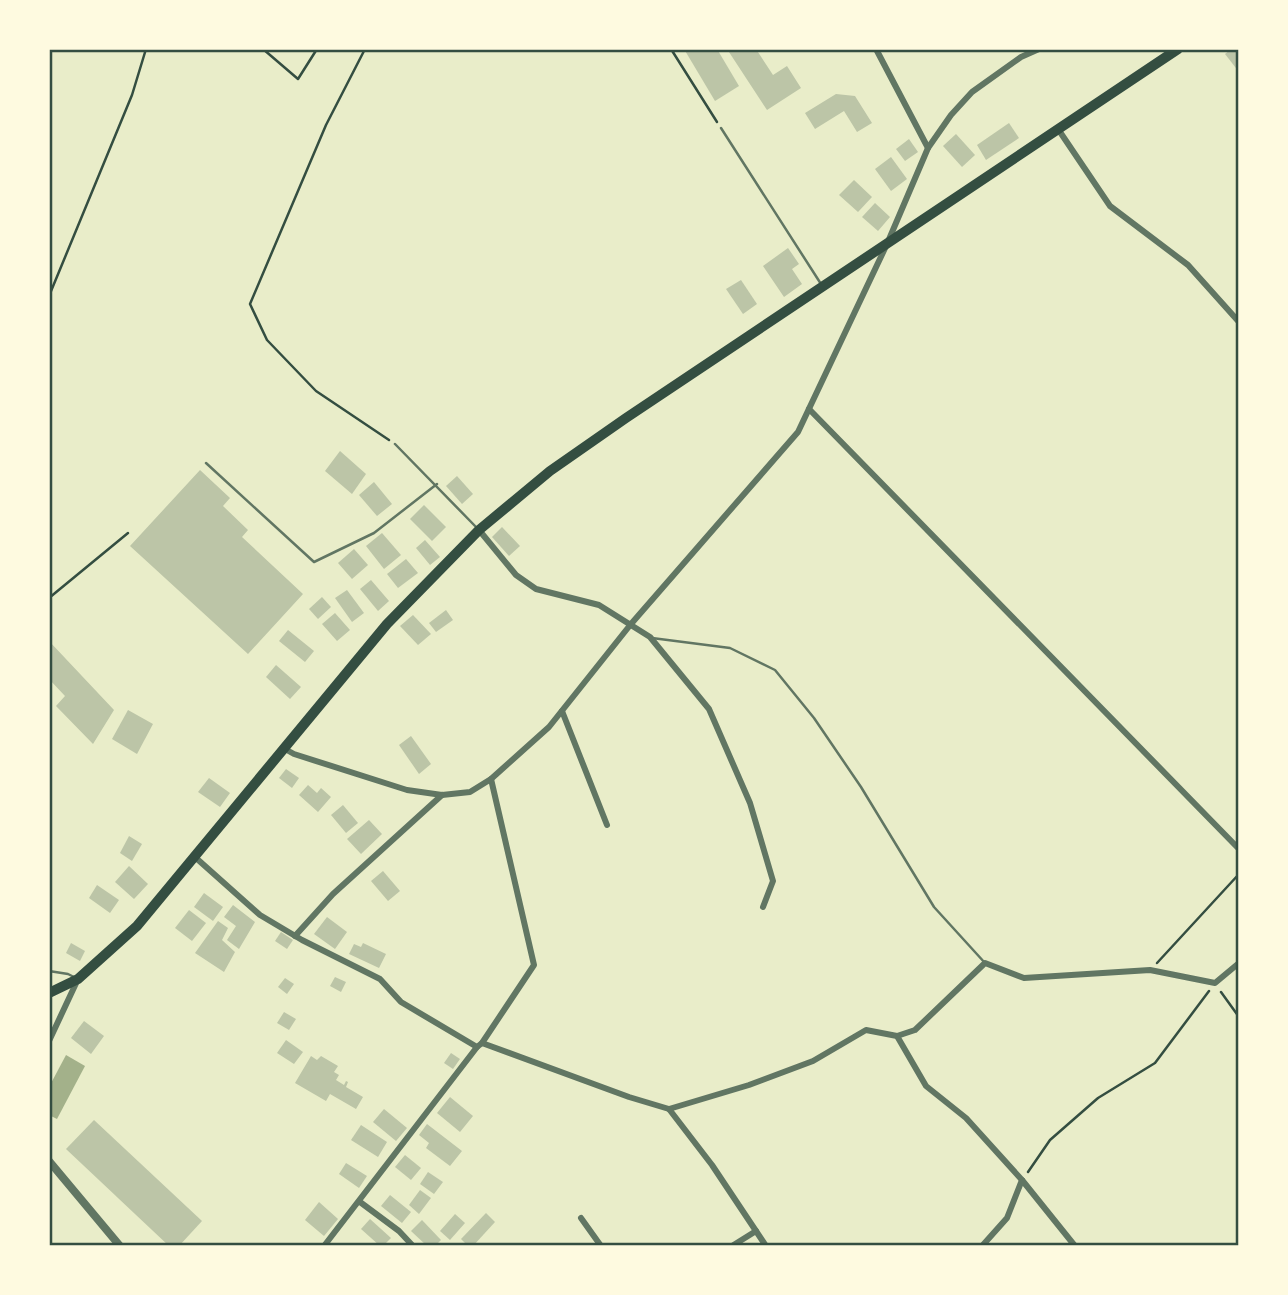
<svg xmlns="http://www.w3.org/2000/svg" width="1288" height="1295" viewBox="0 0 1288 1295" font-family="Signika,sans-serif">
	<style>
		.water { fill: #a3b18a }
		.building { fill: #bcc5a7 }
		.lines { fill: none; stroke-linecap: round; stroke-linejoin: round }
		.path { stroke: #344e41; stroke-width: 2.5 }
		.service { stroke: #617663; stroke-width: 2.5 }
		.minor { stroke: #617663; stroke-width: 6 }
		.tertiary { stroke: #617663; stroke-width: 8 }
		.primary { stroke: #344e41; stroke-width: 10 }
		.neatline { fill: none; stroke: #344e41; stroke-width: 2.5 }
	</style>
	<rect width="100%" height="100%" fill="#e9edc9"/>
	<polygon class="water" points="66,1055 85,1066 57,1119 49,1115 49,1087"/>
	<g class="building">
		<polygon points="684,49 717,49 739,86 715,101"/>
		<polygon points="727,49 756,49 773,75 787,66 801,88 767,110"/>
		<polygon points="1231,49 1239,49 1239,72 1225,54"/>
		<polygon points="836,94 855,96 872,123 857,132 844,111 815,129 805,113"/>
		<polygon points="1009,123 1019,138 986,160 977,145"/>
		<polygon points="956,134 975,155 962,167 943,146"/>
		<polygon points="909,139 918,152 905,161 896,149"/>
		<polygon points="891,157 907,179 891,191 875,169"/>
		<polygon points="854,180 872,197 858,212 839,195"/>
		<polygon points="875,203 890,217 878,231 862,217"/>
		<polygon points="788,248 799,264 792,269 802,284 784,297 763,266"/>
		<polygon points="741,280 757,304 743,314 726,289"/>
		<polygon points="340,451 366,474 352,494 325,471"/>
		<polygon points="200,470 230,498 223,506 248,530 242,537 303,594 248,654 130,546"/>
		<polygon points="457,476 473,494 462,504 446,486"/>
		<polygon points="374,482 392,504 377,516 359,495"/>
		<polygon points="424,505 446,527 432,541 410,519"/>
		<polygon points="502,527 520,546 509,556 492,537"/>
		<polygon points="382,533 401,555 384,569 366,546"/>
		<polygon points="425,540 440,557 430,565 416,548"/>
		<polygon points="354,549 368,565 352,579 338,563"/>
		<polygon points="406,559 418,573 398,588 387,574"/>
		<polygon points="371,580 389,601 378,611 360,589"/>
		<polygon points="347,590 364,613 352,622 335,598"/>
		<polygon points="322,597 331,607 318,619 309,609"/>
		<polygon points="446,610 453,620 436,632 429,623"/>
		<polygon points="335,613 350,630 337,641 322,624"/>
		<polygon points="413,615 431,634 418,645 400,626"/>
		<polygon points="288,630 314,651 305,662 279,641"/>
		<polygon points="49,641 114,710 93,744 56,706 65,696 49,679"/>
		<polygon points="276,665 301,687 290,699 266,677"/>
		<polygon points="128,710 153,724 137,754 112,739"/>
		<polygon points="411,736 431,764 419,774 399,745"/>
		<polygon points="286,769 299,778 292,788 279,778"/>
		<polygon points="209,778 230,793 220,807 198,792"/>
		<polygon points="308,785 317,793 321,788 331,797 318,812 299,795"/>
		<polygon points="343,805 358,823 346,833 331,815"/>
		<polygon points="369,820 382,834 361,854 347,839"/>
		<polygon points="129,836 142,844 132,861 120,853"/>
		<polygon points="129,866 148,884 134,899 115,882"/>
		<polygon points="383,871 400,891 388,901 371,881"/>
		<polygon points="97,885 119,900 110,913 89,898"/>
		<polygon points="204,893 223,907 213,921 194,907"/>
		<polygon points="233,905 255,922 239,949 227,940 236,926 224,917"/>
		<polygon points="189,910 206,923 192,941 175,928"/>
		<polygon points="327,917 347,932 335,949 314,934"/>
		<polygon points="218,921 228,928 222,940 235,952 224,972 195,953"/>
		<polygon points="281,932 293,940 287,949 275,941"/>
		<polygon points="71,943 85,951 80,961 66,953"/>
		<polygon points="363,943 386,954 379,968 349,954 354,944 361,947"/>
		<polygon points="335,977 346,982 341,992 330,986"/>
		<polygon points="285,978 294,984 287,994 278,987"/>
		<polygon points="284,1012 296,1019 289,1030 277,1023"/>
		<polygon points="84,1021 104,1036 91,1054 71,1038"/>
		<polygon points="286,1040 303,1052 294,1064 277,1053"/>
		<polygon points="451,1053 460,1059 453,1069 444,1063"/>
		<polygon points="311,1056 317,1060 321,1056 338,1066 334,1072 339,1075 336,1080 344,1085 346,1081 348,1082 346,1087 363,1097 356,1109 330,1094 326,1101 295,1083"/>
		<polygon points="450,1097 473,1116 460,1132 437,1113"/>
		<polygon points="384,1109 407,1128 396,1141 373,1122"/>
		<polygon points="94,1120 202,1221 179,1246 169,1246 66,1149"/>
		<polygon points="427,1124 462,1151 450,1166 426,1148 429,1143 419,1135"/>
		<polygon points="361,1125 387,1142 378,1157 351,1140"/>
		<polygon points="405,1155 421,1168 411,1180 395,1167"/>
		<polygon points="346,1163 367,1176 359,1188 339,1174"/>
		<polygon points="428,1172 443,1182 434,1194 420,1184"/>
		<polygon points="420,1190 431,1198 419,1214 409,1205"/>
		<polygon points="390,1195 411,1212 402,1223 381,1206"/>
		<polygon points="319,1202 338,1219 324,1236 305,1220"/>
		<polygon points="486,1213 495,1222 473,1246 468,1246 461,1239"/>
		<polygon points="455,1214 465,1223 450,1240 440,1231"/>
		<polygon points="370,1219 391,1238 383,1246 380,1246 361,1229"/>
		<polygon points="422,1220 441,1240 435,1246 427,1246 411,1231"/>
	</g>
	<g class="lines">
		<g class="path">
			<polyline points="263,49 298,79 317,49"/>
			<polyline points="365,49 326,125 250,304 267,340 316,391 389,440"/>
			<polyline points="671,49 717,122"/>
			<polyline points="49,296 132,95 146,49"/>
			<polyline points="49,598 128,533"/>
			<polyline points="1157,963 1239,874"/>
			<polyline points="1221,992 1239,1017"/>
			<polyline points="1028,1172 1050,1140 1098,1098 1155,1063 1209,991"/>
		</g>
		<g class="service">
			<polyline points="721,128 821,284"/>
			<polyline points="395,444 477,528"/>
			<polyline points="206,463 314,562 374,533 437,484"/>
			<polyline points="652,638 730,648 775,670 814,718 861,787 934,907 985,963"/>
			<polyline points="49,971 68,974 76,978"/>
		</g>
		<g class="minor">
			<polyline points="876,49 928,148"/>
			<polyline points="1058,129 1110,206 1188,265 1239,322"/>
			<polyline points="809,409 1239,849"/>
			<polyline points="479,530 516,575 536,589 599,605 650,637 709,709 750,803 773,881 763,907"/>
			<polyline points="562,711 607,825"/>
			<polyline points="285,749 294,754 407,790 442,795 470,792 491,779 549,727 631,624 798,432 887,244 928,148 951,115 972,92 1021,57 1039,49"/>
			<polyline points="196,858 260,915 302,940 380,979 401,1002 477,1047 482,1043 629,1097 669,1109 712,1165 756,1231"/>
			<polyline points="295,936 333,894 442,795"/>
			<polyline points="897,1036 915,1030 985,963 1024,978 1150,970 1215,983 1239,963"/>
			<polyline points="49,1041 78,979"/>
			<polyline points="482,1043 534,965 491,779"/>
			<polyline points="669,1109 749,1085 813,1061 866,1030 897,1036 926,1086 966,1118 1022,1180 1075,1246"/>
			<polyline points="360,1202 399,1231 413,1246"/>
			<polyline points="581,1218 601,1246"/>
			<polyline points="324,1246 477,1047"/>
			<polyline points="732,1246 756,1231 766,1246"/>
			<polyline points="982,1246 1007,1218 1022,1180"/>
		</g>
		<polyline class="tertiary" points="49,1161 120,1246"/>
		<polyline class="primary" points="49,993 78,979 137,926 387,624 479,530 550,471 626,418 1178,49"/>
	</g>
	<rect width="1288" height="1295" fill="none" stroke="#fefae0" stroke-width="102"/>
	<rect x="51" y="51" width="1186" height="1193" class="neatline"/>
</svg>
